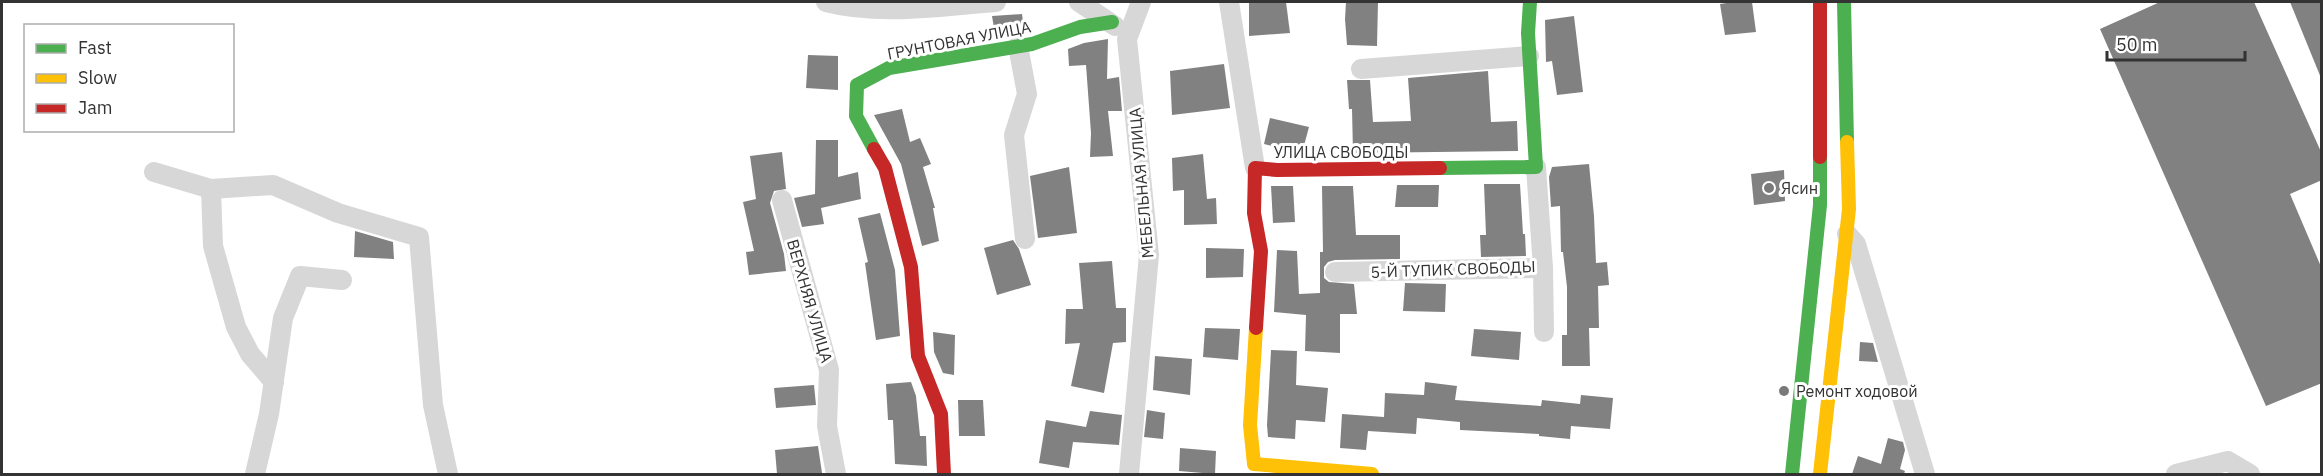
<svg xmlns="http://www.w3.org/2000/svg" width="2323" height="476" viewBox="0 0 2323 476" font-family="'IBM Plex Sans',sans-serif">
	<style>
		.building { fill: #818181 }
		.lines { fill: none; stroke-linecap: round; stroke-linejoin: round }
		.street { stroke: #d7d7d7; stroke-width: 20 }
		.fast { stroke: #4caf50; stroke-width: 14 }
		.slow { stroke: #ffc107; stroke-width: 14 }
		.jam { stroke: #c62828; stroke-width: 14 }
		.poi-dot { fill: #7a7a7a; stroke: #fff; stroke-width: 2 }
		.labels { text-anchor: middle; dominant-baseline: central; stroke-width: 6; stroke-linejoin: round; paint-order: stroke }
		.street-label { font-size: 16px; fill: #333; stroke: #fff }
		.poi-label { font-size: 16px; fill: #333; stroke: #fff; text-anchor: start }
	</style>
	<rect width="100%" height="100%" fill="#fff"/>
	<g class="building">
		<polygon points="1249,2 1286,2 1290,33 1249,36"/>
		<polygon points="1346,2 1378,2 1377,46 1347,45 1345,19"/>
		<polygon points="1733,2 1752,2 1756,32 1725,35 1720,4"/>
		<polygon points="2160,2 2254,2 2322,154 2322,180 2290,194 2322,269 2322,383 2266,406 2100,29"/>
		<polygon points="2290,2 2322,2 2322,78 2321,78"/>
		<polygon points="1022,14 1024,29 995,34 992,16"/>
		<polygon points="1574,16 1583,92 1557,95 1552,61 1546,62 1545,20"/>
		<polygon points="1108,39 1107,79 1119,77 1122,111 1108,111 1113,156 1090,157 1091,133 1086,65 1069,66 1068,49 1084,43"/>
		<polygon points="808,55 838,56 838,90 806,88"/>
		<polygon points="1224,64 1230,108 1172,115 1170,71"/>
		<polygon points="1488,71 1491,122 1517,121 1518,151 1353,153 1352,109 1349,109 1347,80 1370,80 1373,122 1411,121 1408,78"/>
		<polygon points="902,109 910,142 920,138 931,164 923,167 935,208 933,208 939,241 922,246 901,164 874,115"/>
		<polygon points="1270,118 1309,127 1302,153 1264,144"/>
		<polygon points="816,140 838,140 838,177 858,172 861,199 821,208 824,224 802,227 794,198 815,194"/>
		<polygon points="782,152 786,189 774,191 770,203 784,254 786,271 749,275 746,252 754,251 743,202 756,199 750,156"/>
		<polygon points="1203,154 1207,199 1216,198 1217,224 1184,225 1184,190 1173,191 1172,158"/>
		<polygon points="1589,164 1594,216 1596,263 1607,262 1609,285 1598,286 1599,328 1589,328 1590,366 1562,366 1562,335 1567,335 1567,287 1563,252 1561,252 1560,206 1551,207 1549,177 1552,167"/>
		<polygon points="1069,167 1077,233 1038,238 1030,176"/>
		<polygon points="1784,170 1785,201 1754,205 1751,174"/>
		<polygon points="1484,184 1520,184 1523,234 1525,234 1526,256 1481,257 1480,235 1486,235"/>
		<polygon points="1397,185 1439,185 1438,207 1395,207"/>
		<polygon points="1271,186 1293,186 1295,222 1273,223"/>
		<polygon points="1322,186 1353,186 1356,235 1400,235 1400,259 1335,260 1328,262 1324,267 1324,278 1329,282 1354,284 1357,314 1340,314 1340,353 1305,351 1306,315 1274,312 1277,250 1297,251 1299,294 1320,293 1320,252 1323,252"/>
		<polygon points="880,213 895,270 900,336 876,340 865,263 868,262 858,218"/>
		<polygon points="355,231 393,242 394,259 354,257"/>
		<polygon points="1013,240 1019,249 1031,285 997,295 984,248"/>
		<polygon points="1206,248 1244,249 1243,277 1206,278"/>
		<polygon points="1112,261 1116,308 1126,308 1126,342 1113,343 1104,393 1071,386 1080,343 1065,344 1066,309 1083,309 1079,263"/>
		<polygon points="1405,283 1446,284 1445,312 1403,311"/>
		<polygon points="1205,328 1240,329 1238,360 1203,357"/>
		<polygon points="1474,329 1521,332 1519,360 1471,356"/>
		<polygon points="933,332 955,335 954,375 943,373 934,352"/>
		<polygon points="1860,342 1873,343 1878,362 1859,361"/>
		<polygon points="1271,350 1297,351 1296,385 1328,388 1325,422 1296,420 1295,439 1268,437 1267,425"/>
		<polygon points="1155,356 1192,359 1190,395 1153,390"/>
		<polygon points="911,382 916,396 920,436 926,436 927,466 895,464 893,420 888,420 886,384"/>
		<polygon points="1425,382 1457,386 1455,400 1541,406 1542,400 1580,404 1581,395 1613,398 1610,429 1571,426 1570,439 1539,436 1539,434 1460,430 1460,422 1417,418 1416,434 1368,431 1366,450 1340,448 1342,414 1384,417 1385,393 1424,395"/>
		<polygon points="814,385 816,405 776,408 774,388"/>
		<polygon points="958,400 983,400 985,436 959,436"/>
		<polygon points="1147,410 1165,413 1163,439 1144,437"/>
		<polygon points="1090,411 1122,415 1119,445 1073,442 1069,468 1039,463 1046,420 1086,427"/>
		<polygon points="1888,438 1903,442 1905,450 1900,469 1905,471 1904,474 1852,474 1858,456 1881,464"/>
		<polygon points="818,446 822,473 777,474 775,450"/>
		<polygon points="1180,448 1216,451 1215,474 1179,471"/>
	</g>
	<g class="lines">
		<g class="street">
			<path d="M826 2C880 16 941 6 996 2"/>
			<polyline points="1079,2 1115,26"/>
			<polyline points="1229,2 1255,168"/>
			<polyline points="1018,46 1027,94 1014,135 1025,239"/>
			<polyline points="1361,69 1529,56"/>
			<polyline points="154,172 211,189 273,185 338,213 419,237 433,405 448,474"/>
			<polyline points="211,189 213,246 236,327 250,354 274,382"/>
			<polyline points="782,200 829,370 827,426 836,474"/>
			<polyline points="1847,234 1856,244 1925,474"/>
			<polyline points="1543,268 1544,332"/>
			<polyline points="1335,272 1543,268 1536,167"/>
			<polyline points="255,474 269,414 283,318 300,276 342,280"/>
			<polyline points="1129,474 1149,255 1127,39 1141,2"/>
			<polyline points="2176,474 2228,461 2250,474"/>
		</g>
		<g class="fast">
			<polyline points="1844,2 1847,142"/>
			<polyline points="874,149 856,116 857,85 889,68 1032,44 1080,27 1112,22"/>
			<polyline points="1440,168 1536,167 1528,33 1530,2"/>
			<polyline points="1792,474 1820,205 1820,157"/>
		</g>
		<g class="slow">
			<polyline points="1256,328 1250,425 1254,464 1372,474"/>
			<polyline points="1820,474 1849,209 1847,142"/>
		</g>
		<g class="jam">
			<polyline points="1820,2 1820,157"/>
			<polyline points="874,149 885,168 911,267 918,356 941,414 944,474"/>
			<polyline points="1256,328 1261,251 1254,213 1255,168 1277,170 1440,168"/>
		</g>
	</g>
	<g class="poi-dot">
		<circle cx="1769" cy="188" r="6"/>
		<circle cx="1784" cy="391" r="6"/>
	</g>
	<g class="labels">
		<g class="street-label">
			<text transform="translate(959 40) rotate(-11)">ГРУНТОВАЯ УЛИЦА</text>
			<text x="1341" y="152">УЛИЦА СВОБОДЫ</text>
			<text transform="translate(1141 183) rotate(-95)">МЕБЕЛЬНАЯ УЛИЦА</text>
			<text transform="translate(1453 269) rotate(-2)">5-Й ТУПИК СВОБОДЫ</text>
			<text transform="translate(810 301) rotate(74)">ВЕРХНЯЯ УЛИЦА</text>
		</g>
		<g class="poi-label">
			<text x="1781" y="188">Ясин</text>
			<text x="1796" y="391">Ремонт ходовой</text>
		</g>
	</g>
	<rect width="2323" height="476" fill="none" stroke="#333333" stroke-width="6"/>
	<rect x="24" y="24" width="210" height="108" fill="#ffffff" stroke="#adadad" stroke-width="1.5"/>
	<rect x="36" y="44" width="30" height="9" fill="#4caf50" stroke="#adadad" stroke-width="1.5"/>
	<text x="78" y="54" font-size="18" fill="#333333">Fast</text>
	<rect x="36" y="74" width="30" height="9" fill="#ffc107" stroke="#adadad" stroke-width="1.5"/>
	<text x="78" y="84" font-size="18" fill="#333333">Slow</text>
	<rect x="36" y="104" width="30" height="9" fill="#c62828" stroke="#adadad" stroke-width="1.5"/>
	<text x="78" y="114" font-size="18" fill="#333333">Jam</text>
	<path d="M2107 51v9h138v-9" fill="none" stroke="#333333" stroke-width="3"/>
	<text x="2116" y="51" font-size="18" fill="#333333" stroke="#ffffff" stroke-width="4.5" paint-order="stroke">50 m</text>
</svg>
